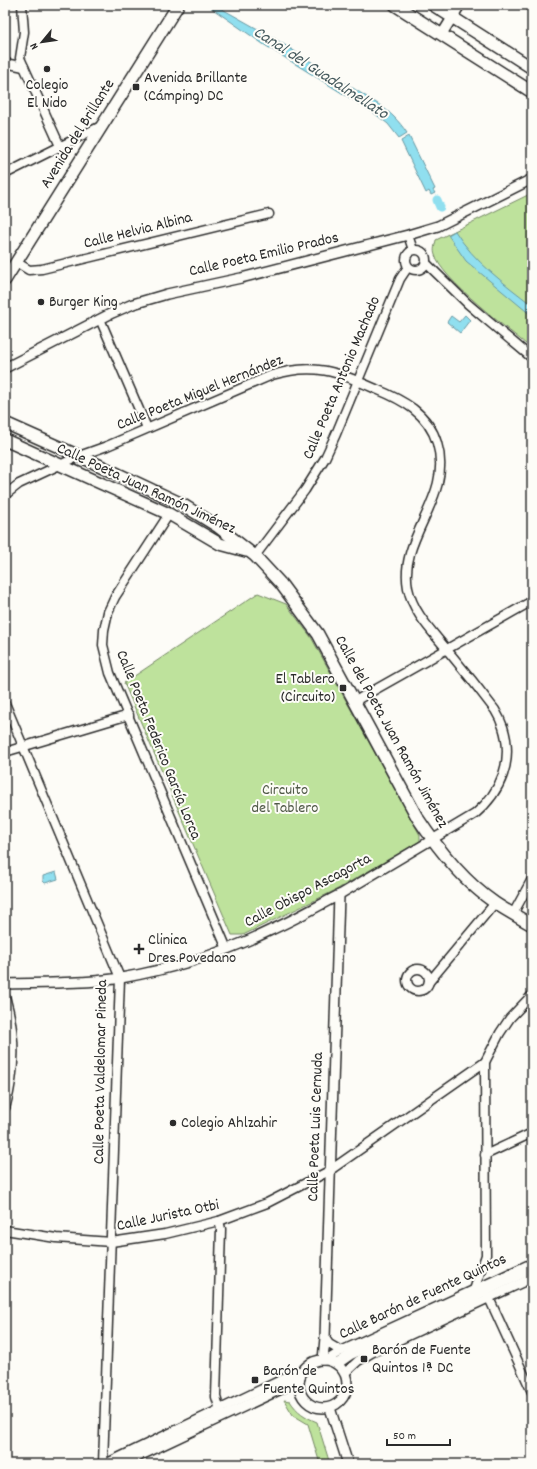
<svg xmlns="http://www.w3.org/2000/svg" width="537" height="1469" viewBox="0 0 537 1469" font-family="Dekko,sans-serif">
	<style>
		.green { fill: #bee29c; stroke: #748664 }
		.water { fill: #90dfef; stroke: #6897a1 }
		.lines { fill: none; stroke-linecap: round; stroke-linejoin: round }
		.canal { stroke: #90dfef; stroke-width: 9 }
		.minor-casing { stroke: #2b2b2b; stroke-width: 11 }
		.tertiary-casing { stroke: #2b2b2b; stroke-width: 12 }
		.secondary-casing { stroke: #2b2b2b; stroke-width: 14 }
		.minor { stroke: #fdfcf7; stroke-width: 8 }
		.tertiary { stroke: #fdfcf7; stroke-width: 9 }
		.secondary { stroke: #fdfcf7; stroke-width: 11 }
		.poi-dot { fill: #2b2b2b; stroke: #fdfcf7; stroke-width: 1.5 }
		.labels { text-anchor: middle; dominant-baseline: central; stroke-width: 4; stroke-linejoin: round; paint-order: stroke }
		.poi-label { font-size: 16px; fill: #2b2b2b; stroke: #fdfcf7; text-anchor: start }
		.street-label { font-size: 16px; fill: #2b2b2b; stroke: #fdfcf7 }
		.park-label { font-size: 16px; fill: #505947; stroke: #fdfcf7 }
		.water-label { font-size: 17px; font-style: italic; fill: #44585c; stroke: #fdfcf7 }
	</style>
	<rect width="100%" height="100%" fill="#fdfcf7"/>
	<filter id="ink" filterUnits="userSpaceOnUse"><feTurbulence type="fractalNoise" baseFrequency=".025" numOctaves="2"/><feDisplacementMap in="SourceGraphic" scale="8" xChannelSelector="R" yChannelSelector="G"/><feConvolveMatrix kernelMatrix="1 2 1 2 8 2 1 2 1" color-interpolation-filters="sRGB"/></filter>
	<g filter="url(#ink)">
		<g class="green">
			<path d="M532 193V349C512 332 440 278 435 255 433 250 435 245 436 240Z"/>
			<polygon points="258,593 286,604 311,637 420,835 420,841 336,890 243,935 232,935 124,683"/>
			<path d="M284 1400 290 1401C297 1412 305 1417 317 1422L330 1464H320L308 1424 293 1415Z"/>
		</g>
		<g class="water">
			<path d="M207 5H215L272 37 378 104C390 112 399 121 407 133L399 138 388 124 374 113 263 44Z"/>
			<polygon points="409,136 435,189 433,190 435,193 431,195 429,191 426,193 401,141"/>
			<path d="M455 231C474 262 504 283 532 305V316L466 261 448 235Z"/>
			<polygon points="465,315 470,320 460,333 447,322 451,316 459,322"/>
			<polygon points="56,872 58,879 45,883 43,881 43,876"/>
		</g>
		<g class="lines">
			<polyline class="canal" points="437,200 440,207"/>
			<defs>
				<g id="minor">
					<polyline points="22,5 24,32 20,58 60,146"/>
					<polyline points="5,63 24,67"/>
					<polyline points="5,174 101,126"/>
					<polyline points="408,235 413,250"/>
					<circle cx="416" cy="260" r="10"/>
					<polyline points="16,262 29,270 42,269 269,214"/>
					<polyline points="426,263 468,304 532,358"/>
					<polyline points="100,319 147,428"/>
					<path d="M5 495 19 484 79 456 107 446 272 375C315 362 337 372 376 389 403 400 428 413 437 443 454 498 398 536 408 588 413 613 432 631 448 651 464 670 480 690 495 710 498 715 501 721 503 727 514 761 501 792 475 814L339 895"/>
					<polyline points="169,514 115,597 108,612 104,630 103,645 110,673 227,949"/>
					<polyline points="255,556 305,490 325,458 336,434 400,279 408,267"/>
					<polyline points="355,701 532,601"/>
					<polyline points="5,703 120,978 103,1464"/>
					<polyline points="5,752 129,715"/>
					<polyline points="513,914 532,879"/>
					<circle cx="418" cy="980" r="11"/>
					<polyline points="429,982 495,903"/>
					<polyline points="485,1155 532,1133"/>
					<polyline points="219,1221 221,1229 216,1397 220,1410"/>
					<polyline points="5,1230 56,1238 111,1242 165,1234 219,1221 267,1203 329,1171 485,1062"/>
					<polyline points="474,1290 486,1255 485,1062 500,1033 510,1018 532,995"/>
					<polyline points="489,1298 532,1392"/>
					<polyline points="325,1338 329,1344 341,1351"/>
					<polyline points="327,1360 341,1351 365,1340 532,1263"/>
					<polyline points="345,1373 358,1361 371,1353 532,1278"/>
					<polyline points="105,1464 306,1368"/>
				</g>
				<g id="tertiary">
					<polyline points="442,34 460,5"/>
					<polyline points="5,368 112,313 133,304 167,294 241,278 408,235 438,226 532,179"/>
					<path d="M5 984C43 983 83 984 121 978 172 969 224 953 271 930 294 920 316 907 339 895L325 1338 323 1360"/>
					<path d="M5 998C16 1036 15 1070 5 1107"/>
					<circle cx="323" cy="1384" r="24"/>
					<polyline points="337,1364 350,1355 532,1269"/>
					<polyline points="330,1408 348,1464"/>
					<polyline points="122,1464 281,1389 300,1378"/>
				</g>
				<g id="secondary">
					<polyline points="395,5 532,92"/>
					<polyline points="433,5 532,68"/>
					<polyline points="5,280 178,5"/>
					<path d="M5 423 88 460 180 503 217 526 255 556 281 584 318 634 417 817C438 849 463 881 495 903 507 911 520 918 532 925"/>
					<polyline points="5,440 169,514 220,544 246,551"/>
				</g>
			</defs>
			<use href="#minor" class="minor-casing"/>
			<use href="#tertiary" class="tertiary-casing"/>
			<use href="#secondary" class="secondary-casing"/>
			<use href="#minor" class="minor"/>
			<use href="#tertiary" class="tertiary"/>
			<use href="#secondary" class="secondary"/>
		</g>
	</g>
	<g class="poi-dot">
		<circle cx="47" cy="69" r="4"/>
		<rect x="132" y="83" width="8" height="8" rx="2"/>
		<circle cx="41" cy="302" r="4"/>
		<rect x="339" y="684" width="8" height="8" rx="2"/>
		<path d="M137 943h4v4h4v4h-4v4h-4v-4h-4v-4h4z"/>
		<circle cx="173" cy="1123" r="4"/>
		<rect x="360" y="1355" width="8" height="8" rx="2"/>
		<rect x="251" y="1376" width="8" height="8" rx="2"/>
	</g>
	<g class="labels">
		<g class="poi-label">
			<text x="144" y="78">Avenida Brillante<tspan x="144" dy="18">(Cámping) DC</tspan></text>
			<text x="47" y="85" text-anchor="middle">Colegio<tspan x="47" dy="18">El Nido</tspan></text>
			<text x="49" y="302">Burger King</text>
			<text x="335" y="679" text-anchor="end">El Tablero<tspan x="335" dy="18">(Circuito)</tspan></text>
			<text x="148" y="940">Clinica<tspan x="148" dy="18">Dres.Povedano</tspan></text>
			<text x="181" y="1123">Colegio Ahlzahir</text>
			<text x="372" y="1350">Barón de Fuente<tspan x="372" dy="18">Quintos 1ª DC</tspan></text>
			<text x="263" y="1371">Barón de<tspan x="263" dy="18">Fuente Quintos</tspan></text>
		</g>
		<g class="street-label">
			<text transform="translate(78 134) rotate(-58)">Avenida del Brillante</text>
			<text transform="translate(138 231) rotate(-14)">Calle Helvia Albina</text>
			<text transform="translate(264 255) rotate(-13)">Calle Poeta Emilio Prados</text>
			<text transform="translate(342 378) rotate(-67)">Calle Poeta Antonio Machado</text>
			<text transform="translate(200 393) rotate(-22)">Calle Poeta Miguel Hernández</text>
			<text transform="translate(146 489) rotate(25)">Calle Poeta Juan Ramón Jiménez</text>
			<text transform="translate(391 732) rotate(61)">Calle del Poeta Juan Ramón Jiménez</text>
			<text transform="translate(158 745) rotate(68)">Calle Poeta Federico García Lorca</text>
			<text transform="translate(308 891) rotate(-28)">Calle Obispo Ascagorta</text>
			<text transform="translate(101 1072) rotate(-89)">Calle Poeta Valdelomar Pineda</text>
			<text transform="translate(316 1127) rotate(-88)">Calle Poeta Luis Cernuda</text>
			<text transform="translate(168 1216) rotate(-12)">Calle Jurista Otbi</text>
			<text transform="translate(423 1297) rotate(-25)">Calle Barón de Fuente Quintos</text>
		</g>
		<g class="park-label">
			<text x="285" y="790">Circuito<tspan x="285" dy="18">del Tablero</tspan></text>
		</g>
		<g class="water-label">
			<text transform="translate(320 74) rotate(33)">Canal del Guadalmellato</text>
		</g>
	</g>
	<rect width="537" height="1469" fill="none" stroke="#fdfcf7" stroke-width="20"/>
	<rect x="10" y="10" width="517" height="1449" fill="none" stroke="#2b2b2b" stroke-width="1.5" filter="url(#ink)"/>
	<g transform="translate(42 42) rotate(241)" stroke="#fdfcf7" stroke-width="3" paint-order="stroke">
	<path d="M0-3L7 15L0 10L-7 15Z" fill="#2b2b2b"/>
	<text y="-6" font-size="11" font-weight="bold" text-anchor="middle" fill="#2b2b2b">N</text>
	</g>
	<path d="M387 1439v6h63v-6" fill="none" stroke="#2b2b2b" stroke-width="2"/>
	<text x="393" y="1439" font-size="12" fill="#2b2b2b" stroke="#fdfcf7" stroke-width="3" paint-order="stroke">50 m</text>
</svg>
